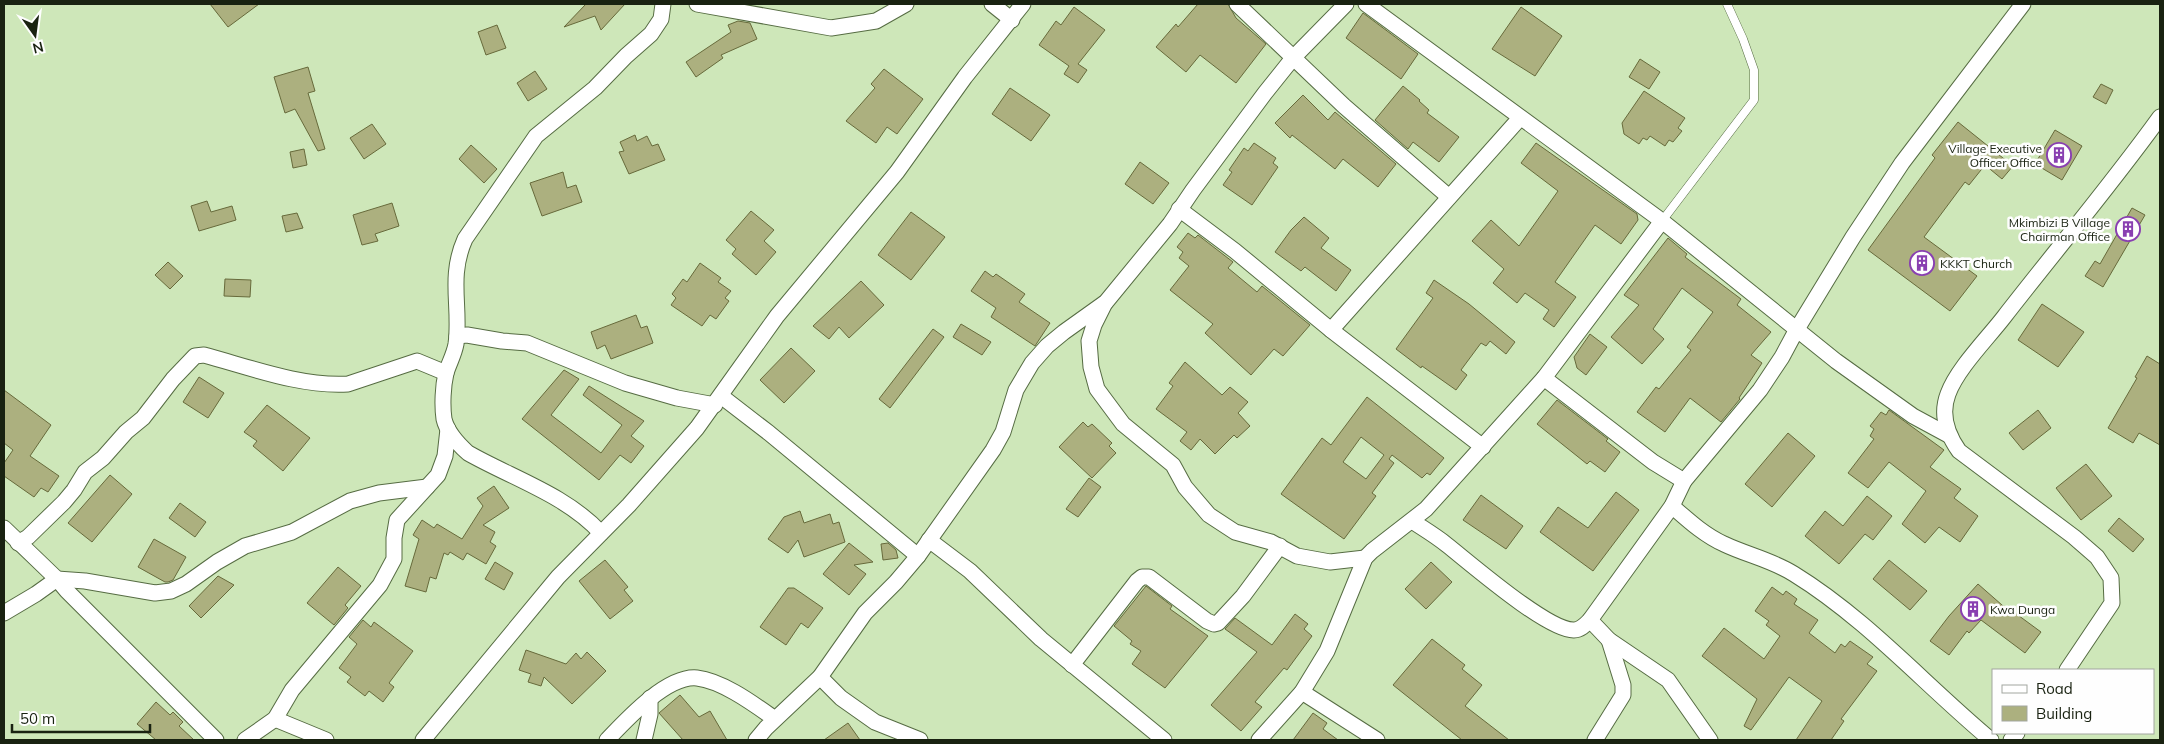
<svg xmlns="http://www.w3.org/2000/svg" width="2164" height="744" viewBox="0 0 2164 744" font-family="Mulish,sans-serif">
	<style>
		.building { fill: #acb07f; stroke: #676a3b; fill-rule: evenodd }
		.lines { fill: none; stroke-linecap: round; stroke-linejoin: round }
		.lane-casing { stroke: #566c43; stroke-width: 9 }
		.street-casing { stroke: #566c43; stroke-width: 17 }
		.lane { stroke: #fff; stroke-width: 8 }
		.street { stroke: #fff; stroke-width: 15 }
		.labels { text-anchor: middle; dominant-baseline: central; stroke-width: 5; stroke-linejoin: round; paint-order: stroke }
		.poi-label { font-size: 12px; fill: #192211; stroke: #fefefe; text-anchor: end }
	</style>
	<rect width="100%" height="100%" fill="#cee7b9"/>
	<g class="building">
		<polygon points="210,4 259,4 228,27"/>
		<polygon points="586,4 625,4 601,30 595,16 564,27"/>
		<polygon points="1198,4 1228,4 1236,18 1266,44 1236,83 1200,55 1186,72 1156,47 1176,24 1178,27"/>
		<polygon points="1074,7 1105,30 1078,64 1087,70 1078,83 1064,74 1069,66 1039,45 1056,21 1061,25"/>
		<polygon points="1521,7 1562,36 1535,76 1492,49"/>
		<polygon points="1363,13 1418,54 1401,79 1346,38"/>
		<polygon points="738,21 750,23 757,39 721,55 723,58 696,77 686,62 731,32 728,25"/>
		<polygon points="497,25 506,48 486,55 478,32"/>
		<polygon points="1640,59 1660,72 1649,89 1629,77"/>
		<polygon points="308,67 315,91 308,93 325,149 318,151 295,109 285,113 274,77"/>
		<polygon points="884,69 923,99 897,134 887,127 876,143 846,121 875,88 871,84"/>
		<polygon points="535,71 547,89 528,101 517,83"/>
		<polygon points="2101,84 2113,90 2106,104 2093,97"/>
		<polygon points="1403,86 1420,100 1419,101 1429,110 1427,113 1459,137 1439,162 1413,142 1408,149 1375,120"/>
		<polygon points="1010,88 1050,115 1031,141 992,114"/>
		<polygon points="1644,91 1685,118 1678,128 1682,131 1673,142 1669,140 1665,146 1650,136 1647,140 1643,138 1639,144 1624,134 1622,123"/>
		<polygon points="1303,95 1328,120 1335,112 1396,164 1378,187 1343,159 1335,169 1292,135 1290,138 1275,123"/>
		<polygon points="1958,122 2013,166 2002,179 1985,165 1969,185 1965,182 1924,237 1977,276 1950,311 1868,250 1935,158 1932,155"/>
		<polygon points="372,124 386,144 364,159 350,138"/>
		<polygon points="2055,130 2082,146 2062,180 2035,164"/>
		<polygon points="635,135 637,141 647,136 652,146 658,144 665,160 629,174 619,152 624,151 620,142"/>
		<polygon points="1254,143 1276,158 1273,163 1278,167 1252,205 1223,185 1232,172 1229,170 1244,148 1248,151"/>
		<polygon points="1536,143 1637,214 1638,220 1621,244 1595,225 1555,282 1576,297 1554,327 1543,319 1549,310 1525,293 1517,303 1493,283 1504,269 1472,241 1491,220 1519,246 1558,191 1521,163"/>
		<polygon points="471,145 497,169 484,183 459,159"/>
		<polygon points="304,149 307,165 293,168 290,152"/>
		<polygon points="1140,162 1169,183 1153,204 1125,184"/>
		<polygon points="563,172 567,188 576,185 582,202 542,216 530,183"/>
		<polygon points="207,201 211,212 232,206 236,220 199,231 191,206"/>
		<polygon points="392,203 399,226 375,234 378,241 362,245 353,215"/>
		<polygon points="2132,208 2145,215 2103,287 2085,276 2095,261 2100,264"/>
		<polygon points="751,211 774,230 764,241 776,252 756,275 732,254 736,249 726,240"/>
		<polygon points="911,212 945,237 911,280 878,255"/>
		<polygon points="297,213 303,228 286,232 282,216"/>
		<polygon points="1304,217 1329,238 1321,248 1351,270 1336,291 1305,267 1301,271 1275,252 1291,230"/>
		<polygon points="1188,233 1195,238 1198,235 1233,262 1228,268 1257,292 1262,286 1310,325 1283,356 1274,349 1251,375 1205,333 1213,324 1170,290 1189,266 1179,258 1183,252 1177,247"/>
		<polygon points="1668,238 1687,254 1685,257 1741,299 1737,305 1771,332 1751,355 1762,363 1739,398 1740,399 1721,422 1690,398 1665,432 1637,412 1656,387 1659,389 1691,350 1687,347 1713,312 1682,288 1653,329 1664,339 1642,364 1611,337 1639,305 1624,295"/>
		<polygon points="168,262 183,276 170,289 155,275"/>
		<polygon points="700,263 721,278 718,282 731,291 725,298 729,301 716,319 710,315 702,326 671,305 676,298 672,294 683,279 687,282"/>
		<polygon points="985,271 993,277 996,274 1025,294 1019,302 1050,323 1035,346 991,317 996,308 971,291"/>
		<polygon points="225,279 251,280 250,297 224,296"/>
		<polygon points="1434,280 1469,304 1515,342 1506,354 1490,341 1486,346 1481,343 1461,370 1467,375 1456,390 1422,366 1421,368 1396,349 1433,298 1426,293"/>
		<polygon points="861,281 884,305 849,338 839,327 829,339 813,326"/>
		<polygon points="2042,304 2084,332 2058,367 2018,340"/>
		<polygon points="636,315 641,328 647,326 653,343 611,359 605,345 597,349 591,332"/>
		<polygon points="961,324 991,342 982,355 953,337"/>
		<polygon points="933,329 944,337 890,408 879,399"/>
		<polygon points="1590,334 1607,347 1586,375 1577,368 1574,357"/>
		<polygon points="791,348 815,371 784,403 760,380"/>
		<polygon points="2147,356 2160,364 2160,445 2139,433 2133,443 2108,428 2137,378 2135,377"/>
		<polygon points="1185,362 1222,395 1230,387 1248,402 1238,413 1250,426 1237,438 1234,435 1215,454 1200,439 1191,450 1180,441 1187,432 1156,409 1173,386 1169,383"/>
		<polygon points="564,370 579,379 551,415 601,453 622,425 583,395 589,386 644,421 631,436 644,446 631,463 620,455 599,480 522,419"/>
		<polygon points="199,377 224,393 208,418 183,402"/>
		<polygon points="4,390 51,425 30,456 59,476 48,492 41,488 34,497 4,476 4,463 13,450 4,443"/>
		<path d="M1367 397 1444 458 1430 475 1427 473 1422 478 1392 455 1389 459 1394 463 1372 493 1376 496 1344 539 1281 494 1322 438 1331 445ZM1361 437 1384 455 1366 479 1343 462Z"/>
		<polygon points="1557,400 1608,439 1606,441 1620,452 1605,472 1590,461 1587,464 1537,424"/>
		<polygon points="267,405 310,438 283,471 253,446 257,441 244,432"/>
		<polygon points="1889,410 1944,450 1930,467 1961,489 1954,498 1978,516 1960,542 1939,527 1925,543 1902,524 1926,491 1889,462 1868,488 1848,473 1874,439 1870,436 1874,429 1870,426 1881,412 1886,415"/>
		<polygon points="2038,410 2051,428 2023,450 2009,433"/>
		<polygon points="1083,422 1088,427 1092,424 1112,443 1109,446 1116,453 1092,478 1059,447"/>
		<polygon points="1788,433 1815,456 1772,507 1745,484"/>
		<polygon points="2086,464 2112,496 2081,520 2056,488"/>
		<polygon points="110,475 132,494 92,542 68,523"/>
		<polygon points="1089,478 1101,487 1078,517 1066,509"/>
		<polygon points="494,486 509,508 483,525 495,532 490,542 496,546 486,564 467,553 463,560 450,552 448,555 444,553 436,579 430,577 426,592 405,586 419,539 413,535 422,520 434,528 437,524 462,539 483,506 477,498"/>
		<polygon points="1616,492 1639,510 1593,571 1540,532 1558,507 1588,528"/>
		<polygon points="1481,495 1523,526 1506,549 1463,520"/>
		<polygon points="1867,496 1892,516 1873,540 1865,534 1839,564 1805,536 1825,511 1843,526"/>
		<polygon points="180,503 206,522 195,537 169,518"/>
		<polygon points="800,511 804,523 830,514 833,524 839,522 845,542 804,557 798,540 788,553 768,539 784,517"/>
		<polygon points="2119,518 2144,539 2133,552 2108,531"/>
		<polygon points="154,539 186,557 173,580 168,582 165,582 138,567"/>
		<polygon points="849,543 873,562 854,565 866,574 849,595 823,574"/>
		<polygon points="888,543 896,550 898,558 883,560 881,544"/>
		<polygon points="605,560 628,587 624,590 633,601 610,619 579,581"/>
		<polygon points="1889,560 1927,591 1910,610 1873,579"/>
		<polygon points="495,562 513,573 504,590 485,579"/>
		<polygon points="1431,562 1452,582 1426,609 1405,589"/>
		<polygon points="338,567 361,586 345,605 348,608 334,625 307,603"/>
		<polygon points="218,576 234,585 201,618 189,606"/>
		<polygon points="1978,584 2010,612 2011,610 2041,632 2025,653 1981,620 1969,633 1967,631 1949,655 1930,641 1949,616"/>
		<polygon points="1146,586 1172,606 1170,609 1208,636 1165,688 1132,664 1141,651 1130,644 1132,641 1114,626"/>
		<polygon points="1772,587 1783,595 1786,591 1797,599 1794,604 1818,620 1809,633 1835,653 1841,644 1845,647 1850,641 1873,657 1867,664 1877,671 1841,719 1844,721 1831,740 1796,740 1822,701 1789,677 1751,730 1744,726 1757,699 1702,656 1724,628 1764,659 1780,636 1766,625 1769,621 1755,611"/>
		<polygon points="788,588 794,588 823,608 808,628 801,623 786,645 760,627"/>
		<polygon points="1295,614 1308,624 1304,629 1312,636 1287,670 1284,668 1255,702 1262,707 1241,731 1211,705 1257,652 1225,629 1235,618 1272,645"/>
		<polygon points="363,620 371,627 374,622 413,651 389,683 394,687 383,702 369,691 365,696 347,682 351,677 339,668 357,644 349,637"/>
		<polygon points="1432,639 1465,665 1462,669 1482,685 1465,706 1509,740 1462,740 1393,685"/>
		<polygon points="526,650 566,664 576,653 581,659 587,652 606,671 572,704 544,677 541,686 528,682 531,674 519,670"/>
		<polygon points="680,695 699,717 710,711 727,740 683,740 659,713"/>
		<polygon points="156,702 170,715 173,712 183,722 179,726 194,740 156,740 137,724"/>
		<polygon points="1313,713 1327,723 1323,729 1338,740 1293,740"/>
		<polygon points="848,723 860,740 824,740"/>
	</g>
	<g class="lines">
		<defs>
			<polyline id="lane" points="1662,221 1754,100 1754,70 1743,39 1727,4"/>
			<g id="street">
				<polyline points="697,4 831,28 876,21 906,4"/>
				<polyline points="992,4 1012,20"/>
				<polyline points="1237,4 1344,106 1449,197"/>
				<polyline points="1366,4 1662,221 1836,361 1913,416 1950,436"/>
				<polyline points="1179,209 1235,251 1331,330 1483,447"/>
				<polyline points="1105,303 1094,325 1089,341 1091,367 1097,389 1123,424 1173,465 1185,487 1209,515 1235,532 1271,542 1297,556 1330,562 1365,558"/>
				<polyline points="1331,330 1520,118"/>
				<polyline points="457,336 467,335 502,341 527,343 625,383 677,398 715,405"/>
				<polyline points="1544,378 1653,462 1684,481"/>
				<polyline points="721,396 769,433 918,556"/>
				<path d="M1672 506C1688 520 1704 535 1724 544 1747 555 1772 560 1794 574 1867 619 1925 685 1991 740"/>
				<path d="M1412 521C1424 529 1436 536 1447 545 1470 563 1548 631 1574 630 1581 630 1586 624 1590 620L1672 506 1684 481 1760 390 1782 357 1797 329 1853 237 1902 163 2023 4"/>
				<polyline points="4,528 57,579 67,591 216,740"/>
				<path d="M601 533C566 495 512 478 468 453 458 444 447 432 444 419 442 405 443 386 446 373 449 363 454 355 456 344 461 307 448 277 465 239L536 136 595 88 626 56 651 34 661 19 663 4"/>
				<polyline points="929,540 970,571 1041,639 1164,740"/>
				<path d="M18 543 28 537 64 502 74 490 85 472 103 458 126 432 143 418 173 379 195 356 204 355C249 367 301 387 348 384L417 361 446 373"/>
				<polyline points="4,613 36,594 57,579 85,581 155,593 171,591 186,584 217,562 245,546 292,532 350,501 379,493 427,487"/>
				<polyline points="1590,620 1609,640 1668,680 1710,740"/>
				<polyline points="1072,665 1137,581 1142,577 1149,577 1207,621 1214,624 1218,623 1243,596 1280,546"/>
				<path d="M2067 670 2112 603 2111 578 2097 557 2074 537 1959 451C1947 434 1940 415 1948 394 1957 369 1987 339 2004 317 2056 250 2111 185 2160 117"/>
				<polyline points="820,677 841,698 875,722 920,740"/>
				<polyline points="1302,692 1377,740"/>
				<polyline points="275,719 326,740"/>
				<polyline points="245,740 275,719 292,690 380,585 394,559 394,538 397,520 438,475 445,456 448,429"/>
				<polyline points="423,740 558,577 629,505 697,428 777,316 897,172 965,77 1023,4"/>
				<path d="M607 740C626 720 667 675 697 678 723 681 755 705 775 719"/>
				<polyline points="644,740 650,714 650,698"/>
				<polyline points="756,740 766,728 820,677 865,613 896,582 918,556 993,450 1003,432 1016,390 1032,363 1047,346 1064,332 1106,302 1170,224 1193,190 1265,93 1293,58 1346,4"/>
				<polyline points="1259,740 1302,692 1327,651 1365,558 1372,551 1426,509 1544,378 1662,221"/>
				<polyline points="1595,740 1623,695 1623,685 1609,640"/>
				<polyline points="2011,740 2017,733"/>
			</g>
		</defs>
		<use href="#lane" class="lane-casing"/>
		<use href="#street" class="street-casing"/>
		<use href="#lane" class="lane"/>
		<use href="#street" class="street"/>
	</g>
	<defs>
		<symbol id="building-ring" viewBox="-11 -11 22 22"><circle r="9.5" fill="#fefefe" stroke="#893fb1" stroke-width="1.5"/><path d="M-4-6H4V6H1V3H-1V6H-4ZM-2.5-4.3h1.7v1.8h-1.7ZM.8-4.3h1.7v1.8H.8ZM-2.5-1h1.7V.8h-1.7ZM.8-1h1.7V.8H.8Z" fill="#893fb1"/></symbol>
	</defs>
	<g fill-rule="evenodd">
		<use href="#building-ring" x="2045" y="141" width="28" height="28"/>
		<use href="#building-ring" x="2114" y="215" width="28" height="28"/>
		<use href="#building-ring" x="1908" y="249" width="28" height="28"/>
		<use href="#building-ring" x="1959" y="595" width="28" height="28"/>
	</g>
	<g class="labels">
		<g class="poi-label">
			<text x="2042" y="148">Village Executive<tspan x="2042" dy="14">Officer Office</tspan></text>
			<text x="2110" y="222">Mkimbizi B Village<tspan x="2110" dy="14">Chairman Office</tspan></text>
			<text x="1940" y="263" text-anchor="start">KKKT Church</text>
			<text x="1990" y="609" text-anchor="start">Kwa Dunga</text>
		</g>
	</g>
	<rect width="2164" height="744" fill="none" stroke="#192211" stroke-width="10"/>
	<rect x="1992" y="669" width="162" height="65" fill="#fefefe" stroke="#a2a69f"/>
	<rect x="2002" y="685" width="25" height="8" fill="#ffffff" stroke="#a2a69f"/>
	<text x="2036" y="694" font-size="15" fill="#192211">Road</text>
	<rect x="2002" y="706" width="25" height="15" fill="#acb07f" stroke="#a2a69f"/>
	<text x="2036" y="719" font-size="15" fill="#192211">Building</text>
	<g transform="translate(35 35) rotate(166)" stroke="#fefefe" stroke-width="4" paint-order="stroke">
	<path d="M0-4L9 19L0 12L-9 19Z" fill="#192211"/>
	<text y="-8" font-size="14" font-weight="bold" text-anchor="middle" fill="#192211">N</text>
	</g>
	<path d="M12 724v8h138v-8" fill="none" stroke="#192211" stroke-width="2.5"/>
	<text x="20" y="724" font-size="15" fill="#192211" stroke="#fefefe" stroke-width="4" paint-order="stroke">50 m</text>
</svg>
